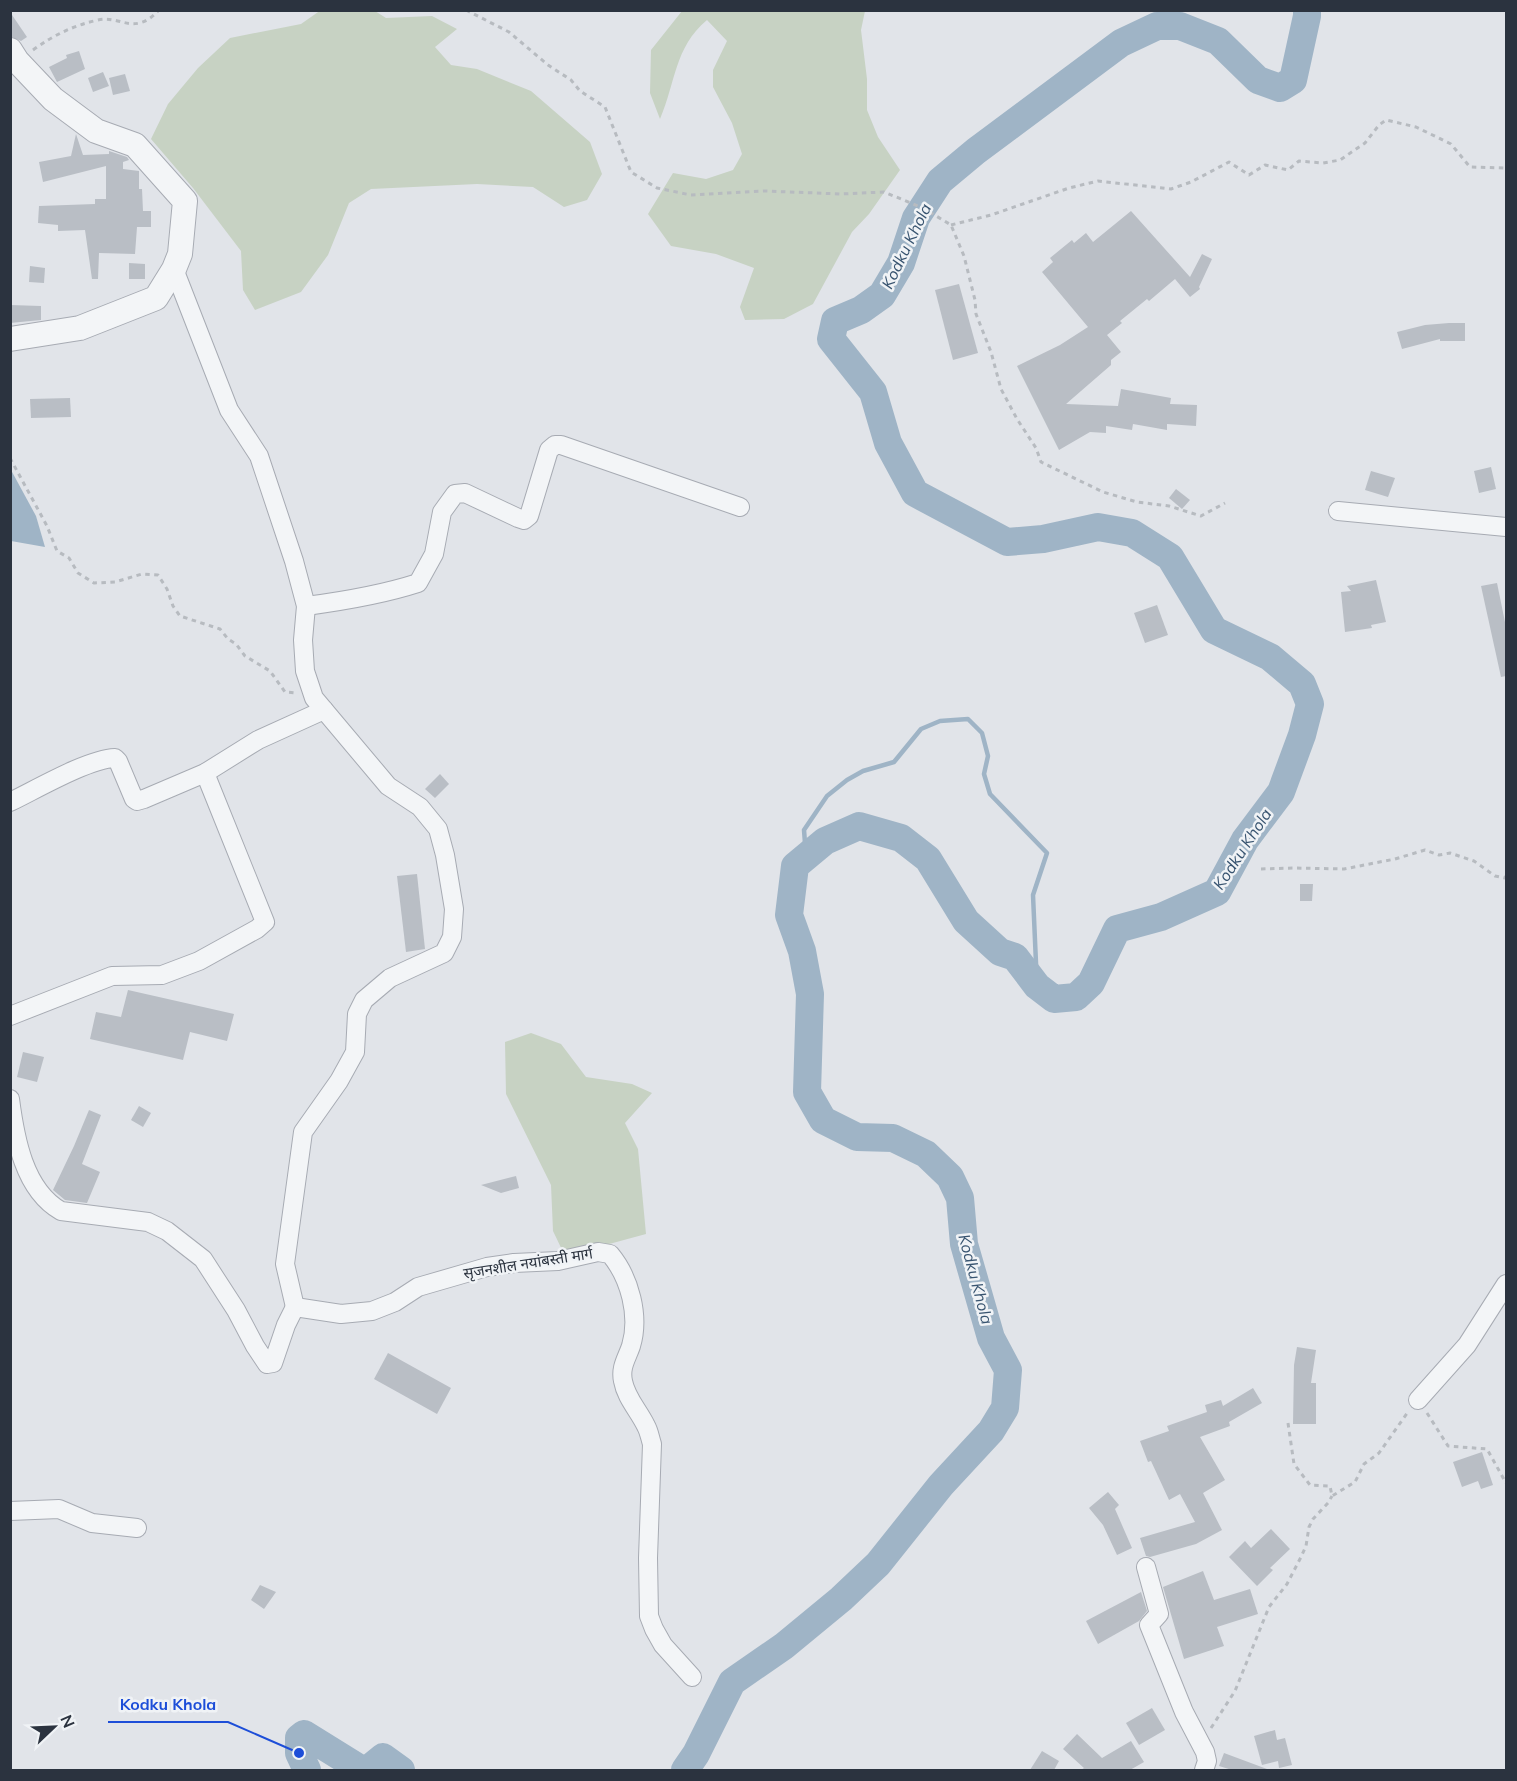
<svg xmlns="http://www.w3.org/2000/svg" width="1517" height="1781" viewBox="0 0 1517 1781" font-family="Mulish,'Noto Sans Devanagari',sans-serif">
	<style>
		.green { fill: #c7d2c3 }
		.water { fill: #9fb4c6 }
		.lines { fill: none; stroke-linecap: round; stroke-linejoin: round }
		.stream { stroke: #9fb4c6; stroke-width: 4.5 }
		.river { stroke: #9fb4c6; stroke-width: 28 }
		.building { fill: #b9bec5 }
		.minor-casing { stroke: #a7abb3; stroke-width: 20 }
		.tertiary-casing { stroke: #a7abb3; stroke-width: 26 }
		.path { stroke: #b7bbc0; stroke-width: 3; stroke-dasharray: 4.5 4.5; stroke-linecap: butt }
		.minor { stroke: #f3f5f7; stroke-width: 18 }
		.tertiary { stroke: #f3f5f7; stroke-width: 24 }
		.labels { text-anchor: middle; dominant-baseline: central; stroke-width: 5; stroke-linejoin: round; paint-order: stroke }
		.street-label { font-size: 15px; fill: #2b333f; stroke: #f0f3f6 }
		.water-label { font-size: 16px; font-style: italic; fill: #385470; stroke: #f0f3f6 }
		.leader { fill: none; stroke: #1d4ed8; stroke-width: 2 }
		.callout-dot { fill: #1d4ed8; stroke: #f0f3f6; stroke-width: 2 }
		.callout-label { font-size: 16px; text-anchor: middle; font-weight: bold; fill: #1d4ed8; stroke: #f0f3f6; stroke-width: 5; stroke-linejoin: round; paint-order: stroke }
	</style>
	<rect width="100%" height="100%" fill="#e1e4e9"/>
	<g class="green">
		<polygon points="321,10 375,11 386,18 432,16 457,29 435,47 451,65 477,69 531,91 590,142 602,174 587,200 564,207 533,187 477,184 371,189 349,203 328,255 301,292 255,310 243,290 241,251 193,188 151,139 168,104 198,68 230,38 301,24"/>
		<path d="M682 11H865L861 30 867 79V110L878 137 900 170 869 214 852 232 813 304 784 319 745 320 740 307 754 268 716 254 671 246 648 214 673 173 706 179 733 170 742 154 732 123 713 87V70L727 41 707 20C674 48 676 82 660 119L650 93 651 50Z"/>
		<polygon points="531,1033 561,1044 586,1077 632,1084 652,1093 625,1123 638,1149 646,1234 565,1256 553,1231 551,1185 506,1094 505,1042"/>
	</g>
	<polygon class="water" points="11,470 36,516 45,547 11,541"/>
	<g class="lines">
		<polyline class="stream" points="806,856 804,830 827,796 847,780 863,771 894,762 921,729 940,721 968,719 982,733 988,756 984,774 990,794 1047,853 1033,895 1037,986"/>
		<g class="river">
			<polyline points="307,1770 299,1753 299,1738 304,1734 362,1770"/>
			<polyline points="367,1770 383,1757 401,1770"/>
			<polyline points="685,1770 696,1754 732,1682 784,1646 841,1599 878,1564 941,1485 991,1431 1005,1408 1008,1370 991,1338 964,1244 960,1198 950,1177 926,1154 893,1138 857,1137 823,1120 807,1092 810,994 802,951 789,915 795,866 825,841 859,826 901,838 928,859 966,921 1000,952 1015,957 1037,986 1054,999 1076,997 1091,983 1117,929 1161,917 1217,892 1245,840 1281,792 1302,735 1310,704 1302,684 1270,657 1214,630 1170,557 1132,533 1098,527 1043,539 1007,542 915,493 888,443 873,392 831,339 835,321 861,310 882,295 901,263 916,218 940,181 976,151 1121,43 1157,26 1180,26 1218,41 1258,80 1280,88 1293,80 1307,16 1307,10"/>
		</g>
	</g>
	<g class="building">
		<polygon points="10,12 27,37 21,41 10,36"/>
		<polygon points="79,51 85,69 57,82 49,67 67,58 66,55"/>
		<polygon points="103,72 109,86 93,92 88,78"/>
		<polygon points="125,74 130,91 113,95 109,78"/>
		<polygon points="76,134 83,155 109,154 109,151 127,157 129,160 123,162 123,169 139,171 139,189 142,189 143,211 151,211 151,227 137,227 135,254 99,253 98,279 92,279 85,230 58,231 58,225 38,223 39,206 95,204 95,199 106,199 106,166 43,182 39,162 71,156"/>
		<polygon points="1131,211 1190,277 1202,254 1212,259 1199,287 1200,289 1190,297 1175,279 1149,301 1147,299 1120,321 1122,323 1107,335 1121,352 1111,360 1111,365 1066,404 1118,406 1121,389 1138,392 1171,398 1170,404 1197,405 1196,426 1167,424 1167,430 1133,424 1132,430 1106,426 1106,433 1090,432 1059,450 1017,366 1060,345 1088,327 1042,272 1053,262 1050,258 1072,240 1074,243 1086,233 1093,242"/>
		<polygon points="129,263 145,264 145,279 129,279"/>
		<polygon points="30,266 45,268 44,283 29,282"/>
		<polygon points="959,284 978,353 953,360 935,290"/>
		<polygon points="10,305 41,306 41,320 10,323"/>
		<polygon points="1449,323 1465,323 1465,341 1440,341 1440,339 1402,349 1397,332 1425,325"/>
		<polygon points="70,398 71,417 31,418 30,399"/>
		<polygon points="1491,467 1496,489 1479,493 1474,471"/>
		<polygon points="1371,471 1395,478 1388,497 1365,490"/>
		<polygon points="1176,489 1190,500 1182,509 1169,498"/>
		<polygon points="1376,580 1386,622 1371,625 1372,628 1345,632 1341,592 1351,591 1347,586"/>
		<polygon points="1497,583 1506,627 1506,676 1501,677 1481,586"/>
		<polygon points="1157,605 1168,635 1145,643 1134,613"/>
		<polygon points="440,774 449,784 435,798 425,789"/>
		<polygon points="417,874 425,949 406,952 397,876"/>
		<polygon points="1300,884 1313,884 1312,901 1300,901"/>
		<polygon points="128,990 234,1014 227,1041 190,1032 183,1060 90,1039 96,1012 121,1017"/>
		<polygon points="23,1052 44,1057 37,1082 17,1077"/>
		<polygon points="139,1106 151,1113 143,1127 131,1120"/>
		<polygon points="89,1110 101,1115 82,1164 100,1172 87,1203 65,1200 53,1190 74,1146"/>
		<polygon points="516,1176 519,1188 501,1193 481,1185"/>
		<polygon points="1297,1347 1316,1350 1311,1383 1316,1383 1316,1424 1293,1424 1294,1365"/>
		<polygon points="388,1353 451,1388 437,1414 374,1379"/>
		<polygon points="1253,1388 1262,1403 1229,1422 1230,1426 1200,1437 1225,1480 1203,1493 1222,1530 1196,1544 1150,1557 1146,1556 1140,1538 1195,1522 1180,1494 1169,1500 1151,1461 1148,1462 1140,1441 1169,1431 1167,1426 1207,1412 1205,1405 1221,1400 1223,1406"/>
		<polygon points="1482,1452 1493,1485 1481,1489 1478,1481 1462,1487 1453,1462"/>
		<polygon points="1108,1492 1119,1505 1115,1509 1132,1548 1117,1555 1103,1525 1089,1508"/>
		<polygon points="1271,1529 1290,1549 1270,1568 1273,1570 1257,1586 1229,1557 1245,1541 1251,1548"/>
		<polygon points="1203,1571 1214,1600 1250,1589 1258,1614 1217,1627 1224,1646 1184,1659 1163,1587"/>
		<polygon points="260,1585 276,1592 264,1609 251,1600"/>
		<polygon points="1141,1592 1147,1611 1139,1621 1098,1644 1086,1621"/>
		<polygon points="1152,1708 1165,1730 1139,1745 1126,1723"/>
		<polygon points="1275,1730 1277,1740 1285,1738 1292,1765 1279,1768 1278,1761 1262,1765 1254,1736"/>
		<polygon points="1077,1734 1102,1758 1131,1741 1144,1762 1130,1770 1081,1770 1084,1768 1063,1749"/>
		<polygon points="1042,1751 1059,1761 1054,1770 1030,1770"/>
		<polygon points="1224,1753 1267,1769 1266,1770 1232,1770 1219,1766"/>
	</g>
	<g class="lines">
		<defs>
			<g id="minor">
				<polyline points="174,269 229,410 259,456 294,561 306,606 303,640 305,671 314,698 388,786 420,807 438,829 445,855 454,909 452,937 444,953 390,978 364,1000 357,1014 355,1052 339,1081 303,1132 285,1264 295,1307"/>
				<polyline points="1338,511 1506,527"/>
				<path d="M306 606C344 601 381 595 418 583L434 554 442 512 455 494 465 493 518 518 524 520 529 516 549 450 555 445H561L740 507"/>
				<path d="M10 802C37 789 88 759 115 758L118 761 134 799 137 801 144 799 205 773 258 740 324 710"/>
				<polyline points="10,1016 112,976 162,975 199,961 257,929 265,922 205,773"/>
				<path d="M10 1099C15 1138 24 1190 61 1211L148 1222 167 1231 203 1259 236 1310 255 1346 267 1364 273 1363 286 1325 295 1307 341 1314 372 1311 395 1302 418 1287 487 1267 514 1263 558 1261 598 1252 610 1254C630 1278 640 1316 631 1346 627 1358 620 1367 623 1381 626 1398 639 1411 646 1426 649 1431 650 1438 652 1444L648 1558 649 1616 654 1629 663 1645 692 1677"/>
				<polyline points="1418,1400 1467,1345 1506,1284"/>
				<polyline points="10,1511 59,1509 92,1523 137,1528"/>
				<polyline points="1146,1567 1159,1614 1149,1625 1184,1712 1205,1752 1207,1761 1204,1770"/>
			</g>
			<polyline id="tertiary" points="10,50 17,61 53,99 96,131 135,145 185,201 180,254 174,269 156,298 80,328 10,339"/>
		</defs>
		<use href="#minor" class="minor-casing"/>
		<use href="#tertiary" class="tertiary-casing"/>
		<g class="path">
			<polyline points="466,10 509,32 548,65 571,80 580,91 605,107 631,172 657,188 691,195 765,191 841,194 884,192 923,208 951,225 964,256 975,300 976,314 991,352 1001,389 1017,419 1036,448 1041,462 1103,492 1137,502 1169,506 1201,516 1225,503"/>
			<path d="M33 50C54 35 72 26 98 20 121 15 134 37 159 10"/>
			<polyline points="951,225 991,215 1069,188 1098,181 1171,189 1191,182 1229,162 1249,175 1265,165 1288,170 1299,161 1323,163 1340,160 1365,143 1379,125 1386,120 1416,127 1451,144 1470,167 1506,168"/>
			<polyline points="10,458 47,526 57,551 69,558 78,573 94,583 115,582 142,574 158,575 167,589 173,606 180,616 220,629 228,639 236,644 245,656 270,671 285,692 296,693"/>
			<polyline points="1261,869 1294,868 1344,869 1395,859 1425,850 1439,855 1450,853 1474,861 1495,876 1505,878 1506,876"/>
			<polyline points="1427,1413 1448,1446 1487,1449 1506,1483"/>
			<polyline points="1288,1423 1294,1464 1310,1485 1330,1486 1332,1496 1355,1482 1364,1464 1379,1453 1408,1412"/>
			<polyline points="1211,1728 1235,1691 1269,1607 1287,1584 1301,1557 1306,1546 1309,1527 1313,1519 1328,1503 1332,1496"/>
		</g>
		<use href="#minor" class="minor"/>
		<use href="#tertiary" class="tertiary"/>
	</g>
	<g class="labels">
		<g class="street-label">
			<text transform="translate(528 1263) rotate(-9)">सृजनशील नयांबस्ती मार्ग</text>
		</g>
		<g class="water-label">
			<text transform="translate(906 246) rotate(-64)">Kodku Khola</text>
			<text transform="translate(1242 849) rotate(-57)">Kodku Khola</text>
			<text transform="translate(976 1279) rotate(75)">Kodku Khola</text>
		</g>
	</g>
	<path class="leader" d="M299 1753L228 1722H108"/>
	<circle class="callout-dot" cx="299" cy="1753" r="6"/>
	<g class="callout-label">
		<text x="168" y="1710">Kodku Khola</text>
	</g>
	<rect width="1517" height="1781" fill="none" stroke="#2b333f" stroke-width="24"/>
	<g transform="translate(54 1727) rotate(67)" stroke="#f0f3f6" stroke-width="4.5" paint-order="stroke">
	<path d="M0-4.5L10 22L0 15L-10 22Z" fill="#2b333f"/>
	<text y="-9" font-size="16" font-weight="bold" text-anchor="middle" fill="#2b333f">N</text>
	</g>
</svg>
